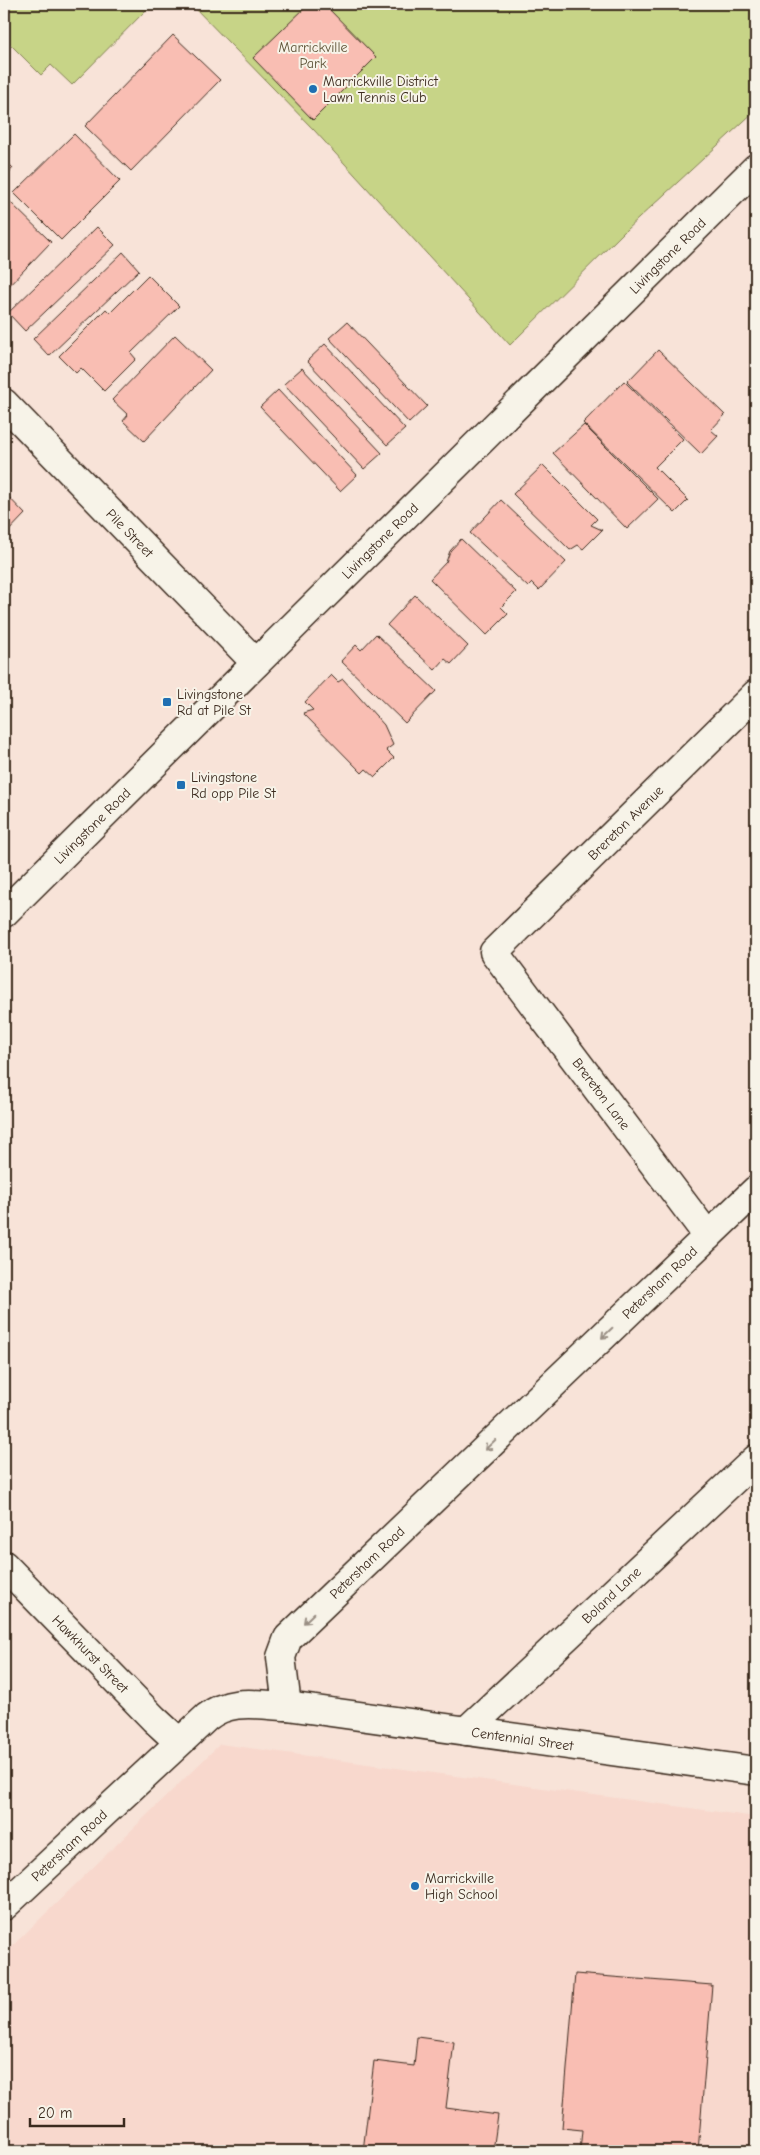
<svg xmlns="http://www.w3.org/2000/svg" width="760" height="2155" viewBox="0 0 760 2155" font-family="'Comic Neue',sans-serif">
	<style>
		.built { fill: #f8d8cd }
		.green { fill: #c7d487; stroke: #817f52 }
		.building { fill: #f9beb3; stroke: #3b2a1e }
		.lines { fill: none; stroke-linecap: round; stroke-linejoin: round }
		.minor-casing { stroke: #3b2a1e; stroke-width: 31 }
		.minor { stroke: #f7f3e8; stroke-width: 28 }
		.oneway { stroke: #998e83 }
		.poi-dot { fill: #1f6fb2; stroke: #f7f3e8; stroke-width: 2 }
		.labels { text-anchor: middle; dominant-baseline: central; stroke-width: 4; stroke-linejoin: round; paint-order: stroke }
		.park-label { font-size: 14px; fill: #5e5438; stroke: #f7f3e8 }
		.poi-label { font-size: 14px; fill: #3b2a1e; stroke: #f7f3e8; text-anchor: start }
		.street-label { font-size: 14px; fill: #3b2a1e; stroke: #f7f3e8 }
	</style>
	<rect width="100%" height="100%" fill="#f8e3d8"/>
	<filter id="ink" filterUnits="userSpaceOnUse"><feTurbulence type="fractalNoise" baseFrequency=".02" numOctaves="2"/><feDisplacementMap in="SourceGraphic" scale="10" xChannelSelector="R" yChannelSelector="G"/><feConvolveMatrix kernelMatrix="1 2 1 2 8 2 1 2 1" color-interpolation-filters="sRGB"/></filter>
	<g filter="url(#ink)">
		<polygon class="built" points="220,1744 756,1817 756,2151 4,2151 4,1954"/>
		<g class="green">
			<polygon points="4,4 149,4 150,6 72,85 51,65 41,75 4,38"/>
			<polygon points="191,4 756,4 756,110 626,230 510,345 314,130"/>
		</g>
		<g class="building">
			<polygon points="309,4 324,4 376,57 313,120 253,58"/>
			<polygon points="173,35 220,80 131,171 85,126"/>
			<polygon points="74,134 120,181 61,240 14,193"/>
			<polygon points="4,159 13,168 4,178"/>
			<polygon points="7,199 51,242 4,291 4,202"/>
			<polygon points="97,227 115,245 25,331 8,313"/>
			<polygon points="123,252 139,270 49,356 33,339"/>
			<polygon points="148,275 179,306 131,353 136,359 104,391 81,368 76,373 59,356 106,309 110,313"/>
			<polygon points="347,322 427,406 409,423 329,338"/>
			<polygon points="175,335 211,370 144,441 123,421 128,415 112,400"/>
			<polygon points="325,344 405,429 387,445 307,361"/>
			<polygon points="658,350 725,415 711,430 718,436 701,454 627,382"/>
			<polygon points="302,368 382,453 364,469 284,384"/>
			<polygon points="624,381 683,439 655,467 688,500 675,513 583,423"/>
			<polygon points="278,390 357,475 340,491 260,407"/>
			<polygon points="584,425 658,499 627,529 553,453"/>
			<polygon points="543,465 597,519 591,525 602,530 583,549 578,545 570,550 513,494"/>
			<polygon points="4,492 25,514 4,536"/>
			<polygon points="501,500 566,562 539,590 532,583 528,587 470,533"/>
			<polygon points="461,539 516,592 501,607 508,614 487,635 430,579 446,562 450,551"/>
			<polygon points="415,595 468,646 451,664 445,659 435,670 387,625"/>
			<polygon points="376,634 436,691 405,723 341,661 356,645 361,650"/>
			<polygon points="331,675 338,682 343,679 384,725 393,745 386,750 394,758 375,777 366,769 362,773 303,713 313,710 305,702"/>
			<polygon points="575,1974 712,1985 698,2151 580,2151 582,2130 562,2128"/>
			<polygon points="417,2037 454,2042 446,2108 498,2115 493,2151 363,2151 374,2061 414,2066"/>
		</g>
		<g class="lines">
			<defs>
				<g id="minor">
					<path id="s1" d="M4 403 256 663"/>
					<path id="s2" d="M4 913 756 168"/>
					<path id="s3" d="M708 1236 494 952 756 694"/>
					<path id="s4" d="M4 1565 154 1719 179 1742"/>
					<path id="s5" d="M287 1706 281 1657 288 1638 756 1190"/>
					<path id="s6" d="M466 1731 756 1459"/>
					<path id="s7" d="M4 1906 207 1717C231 1698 257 1705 287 1706L756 1771"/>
				</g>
			</defs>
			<use href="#minor" class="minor-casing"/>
			<use href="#minor" class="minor"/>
		</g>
		<defs><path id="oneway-shaft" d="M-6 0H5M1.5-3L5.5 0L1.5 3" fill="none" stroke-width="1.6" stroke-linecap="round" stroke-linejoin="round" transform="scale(1.25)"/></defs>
		<g class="oneway">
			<use href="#oneway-shaft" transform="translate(607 1333) rotate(136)"/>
			<use href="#oneway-shaft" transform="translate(490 1445) rotate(136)"/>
			<use href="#oneway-shaft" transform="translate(309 1618) rotate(136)"/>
		</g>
	</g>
	<g class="poi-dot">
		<circle cx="313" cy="89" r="5"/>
		<rect x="162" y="697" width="10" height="10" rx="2.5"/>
		<rect x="176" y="780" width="10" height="10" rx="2.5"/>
		<circle cx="415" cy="1886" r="5"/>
	</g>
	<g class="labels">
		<g class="park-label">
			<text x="313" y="47">Marrickville<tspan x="313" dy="16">Park</tspan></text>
		</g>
		<g class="poi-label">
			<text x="323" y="81">Marrickville District<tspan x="323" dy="16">Lawn Tennis Club</tspan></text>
			<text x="177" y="694">Livingstone<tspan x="177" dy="16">Rd at Pile St</tspan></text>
			<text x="191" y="777">Livingstone<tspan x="191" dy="16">Rd opp Pile St</tspan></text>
			<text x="425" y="1878">Marrickville<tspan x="425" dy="16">High School</tspan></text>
		</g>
		<g class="street-label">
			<text stroke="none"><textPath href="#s2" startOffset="934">Livingstone Road</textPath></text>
			<text stroke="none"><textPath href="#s1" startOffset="181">Pile Street</textPath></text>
			<text stroke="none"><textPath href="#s2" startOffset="529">Livingstone Road</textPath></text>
			<text stroke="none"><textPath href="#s3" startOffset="540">Brereton Avenue</textPath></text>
			<text stroke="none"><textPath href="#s2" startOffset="124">Livingstone Road</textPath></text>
			<text transform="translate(601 1094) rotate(53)">Brereton Lane</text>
			<text stroke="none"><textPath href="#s5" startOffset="584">Petersham Road</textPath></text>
			<text stroke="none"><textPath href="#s5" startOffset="179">Petersham Road</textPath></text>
			<text stroke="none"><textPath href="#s6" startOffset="199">Boland Lane</textPath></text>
			<text stroke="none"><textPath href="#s4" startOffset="124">Hawkhurst Street</textPath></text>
			<text stroke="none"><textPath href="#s7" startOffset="598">Centennial Street</textPath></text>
			<text stroke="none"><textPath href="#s7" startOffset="89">Petersham Road</textPath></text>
		</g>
	</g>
	<rect width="760" height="2155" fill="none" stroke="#f7f3e8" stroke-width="20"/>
	<rect x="10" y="10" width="740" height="2135" fill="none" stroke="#3b2a1e" stroke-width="2" filter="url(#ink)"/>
	<path d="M30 2118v8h94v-8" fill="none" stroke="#3b2a1e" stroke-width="2.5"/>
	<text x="38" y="2118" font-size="15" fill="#3b2a1e" stroke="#f7f3e8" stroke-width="4" paint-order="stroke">20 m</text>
</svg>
